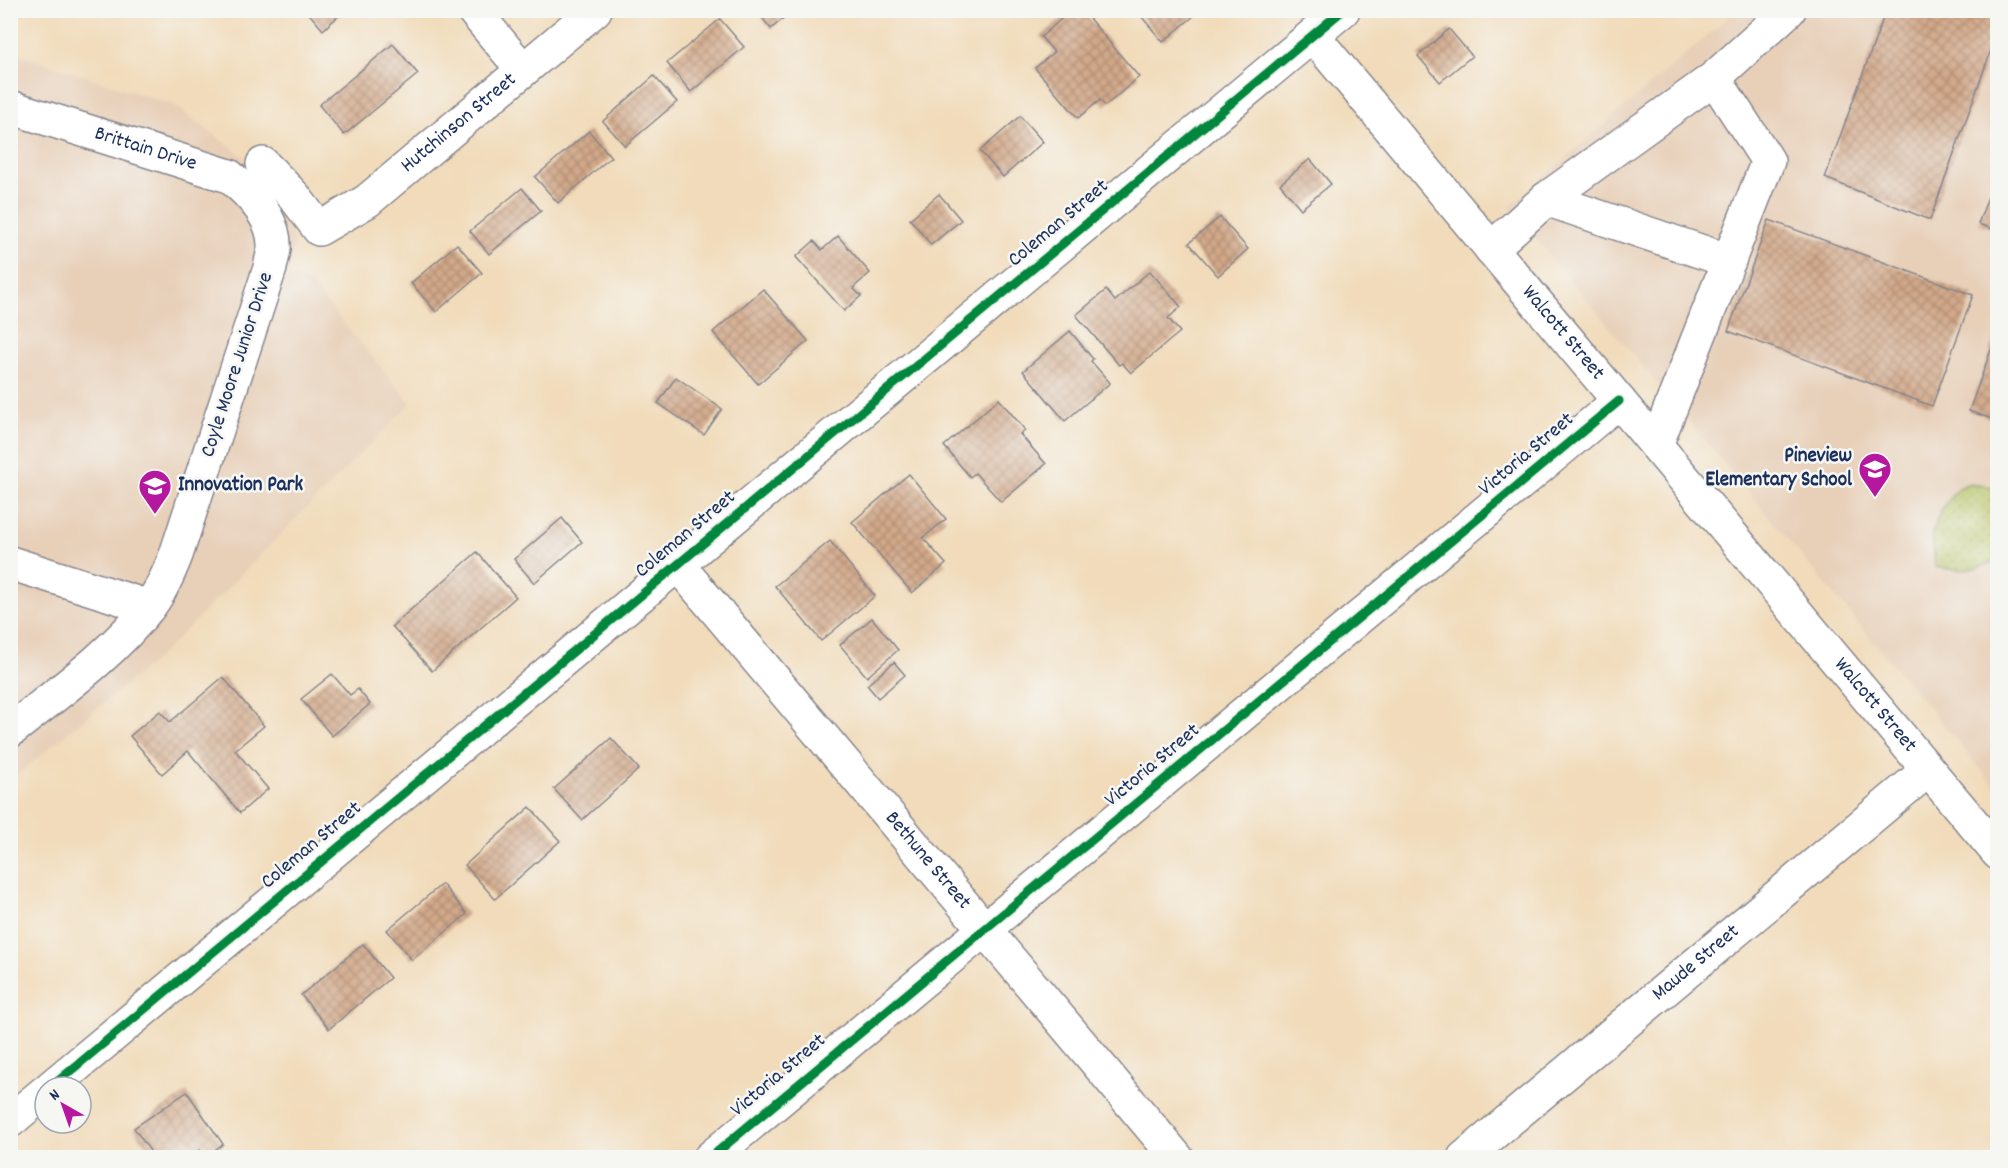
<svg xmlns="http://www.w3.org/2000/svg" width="2008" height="1168" viewBox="0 0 2008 1168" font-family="Dekko,sans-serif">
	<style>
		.built { fill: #e7cfb8 }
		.park { fill: url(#park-dots); stroke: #6a7a62; stroke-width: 1.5 }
		.building { fill: url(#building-cross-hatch) }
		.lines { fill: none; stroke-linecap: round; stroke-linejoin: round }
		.minor-casing { stroke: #86858c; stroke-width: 36 }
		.minor { stroke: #fff; stroke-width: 33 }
		.cycleway-casing { stroke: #f6f6f2; stroke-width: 13 }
		.cycleway { stroke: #00873e; stroke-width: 9 }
		.labels { text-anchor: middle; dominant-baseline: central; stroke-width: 5; stroke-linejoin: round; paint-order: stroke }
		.street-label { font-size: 21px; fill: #1b2f5e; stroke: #f6f6f2 }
		.poi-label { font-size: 21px; font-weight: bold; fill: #1b2f5e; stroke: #f6f6f2; text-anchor: end }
	</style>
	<defs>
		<pattern id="park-dots" width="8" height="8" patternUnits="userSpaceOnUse" patternTransform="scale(1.5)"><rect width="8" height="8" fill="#b8c466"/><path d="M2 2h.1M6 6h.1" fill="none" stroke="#95a057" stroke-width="1.8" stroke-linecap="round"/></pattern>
		<pattern id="building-cross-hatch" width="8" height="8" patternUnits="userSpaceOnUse" patternTransform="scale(1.5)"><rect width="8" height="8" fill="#d3a989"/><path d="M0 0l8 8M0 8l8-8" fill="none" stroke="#aa8a73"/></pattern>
	</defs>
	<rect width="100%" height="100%" fill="#f6f6f2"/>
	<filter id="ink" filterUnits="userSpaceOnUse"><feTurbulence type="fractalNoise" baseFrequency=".0167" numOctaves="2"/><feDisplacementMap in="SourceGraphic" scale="12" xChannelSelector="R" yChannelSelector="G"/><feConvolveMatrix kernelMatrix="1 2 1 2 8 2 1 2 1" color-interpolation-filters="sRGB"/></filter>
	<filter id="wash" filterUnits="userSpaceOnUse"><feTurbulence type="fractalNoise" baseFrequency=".008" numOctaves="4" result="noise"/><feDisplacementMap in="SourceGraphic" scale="24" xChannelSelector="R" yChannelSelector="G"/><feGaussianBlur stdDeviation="1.35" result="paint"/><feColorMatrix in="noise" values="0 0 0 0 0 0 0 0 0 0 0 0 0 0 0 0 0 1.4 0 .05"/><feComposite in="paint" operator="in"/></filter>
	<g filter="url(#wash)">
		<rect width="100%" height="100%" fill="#f1dbba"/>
		<g class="built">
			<polygon points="1736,11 1997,11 1997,789 1509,207"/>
			<polygon points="11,52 174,105 243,156 286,210 294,242 289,275 308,281 411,403 162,654 11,780"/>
		</g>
		<path class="park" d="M1967 484 1994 487 1997 492V559C1978 572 1958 571 1935 567L1932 532 1941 511 1957 489Z"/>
		<g id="blocks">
			<g class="building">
				<polygon points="306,10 345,10 323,30"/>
				<polygon points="756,10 793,10 771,29"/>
				<polygon points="1071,10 1082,10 1139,77 1105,106 1100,100 1078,118 1035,68 1054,52 1041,37"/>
				<polygon points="1148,10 1191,10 1195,15 1163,42 1141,16"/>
				<polygon points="1886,10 1998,10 1998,31 1930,220 1825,178"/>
				<polygon points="720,19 744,47 691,92 667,63"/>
				<polygon points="1449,29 1472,56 1440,82 1418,56"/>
				<polygon points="393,44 418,74 344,135 319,105"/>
				<polygon points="654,76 677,102 625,146 603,121"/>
				<polygon points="1020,116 1043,142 1003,177 980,151"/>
				<polygon points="589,131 611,157 558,203 535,177"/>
				<polygon points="1310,159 1331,184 1301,209 1280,184"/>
				<polygon points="1997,173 1998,173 1998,231 1978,224"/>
				<polygon points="522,188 541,211 489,254 470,231"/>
				<polygon points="939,194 961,220 931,245 910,219"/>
				<polygon points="1220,217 1248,249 1218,276 1189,243"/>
				<polygon points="1769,220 1973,295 1932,406 1728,331"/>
				<polygon points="838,236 870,273 853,288 861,296 844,311 796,257 814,241 822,250"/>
				<polygon points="457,244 482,273 436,312 411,283"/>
				<polygon points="1150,271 1181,307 1168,318 1180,332 1131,373 1122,363 1119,365 1076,315 1106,290 1115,301"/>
				<polygon points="763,289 808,341 758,384 713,332"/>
				<polygon points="1070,331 1093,359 1091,361 1110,383 1065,421 1023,371"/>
				<polygon points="1997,333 1998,333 1998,421 1969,411"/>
				<polygon points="676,377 722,409 704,435 658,403"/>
				<polygon points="999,399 1025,430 1020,434 1046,464 1001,502 975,473 970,477 944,446"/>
				<polygon points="909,474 946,519 923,538 946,564 912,593 852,522"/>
				<polygon points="562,518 582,542 534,583 514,559"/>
				<polygon points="830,541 875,596 821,641 775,586"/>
				<polygon points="477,552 516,597 432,671 392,626"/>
				<polygon points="872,618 898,650 867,677 840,645"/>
				<polygon points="894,662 905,675 878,698 867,685"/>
				<polygon points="332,674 350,695 358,689 370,704 332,736 301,699"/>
				<polygon points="223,677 264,726 235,750 268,789 240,813 188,751 162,774 130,736 160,711 170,722"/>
				<polygon points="611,738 639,769 582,820 554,789"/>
				<polygon points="530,807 560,841 495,899 465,865"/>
				<polygon points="442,884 467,914 412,960 387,930"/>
				<polygon points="363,944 390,978 329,1029 301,995"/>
				<polygon points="187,1092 223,1144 205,1157 200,1150 189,1158 155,1158 134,1128"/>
			</g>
		</g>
	</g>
	<g filter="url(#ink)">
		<use href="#blocks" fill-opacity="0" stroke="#86858c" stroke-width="1.5"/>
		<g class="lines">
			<defs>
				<g id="minor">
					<polyline points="473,10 523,70"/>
					<path id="s1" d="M1313 36 1998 853"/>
					<path id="s2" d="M10 107 229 176C250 193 276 219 274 249 273 255 271 262 270 268L176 555C169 573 161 592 148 608 113 654 56 694 10 731"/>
					<path id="s3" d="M263 164 294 196 319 229 367 201 595 10"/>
					<polyline points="1546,199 1729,261"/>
					<polyline points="1491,249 1546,199 1714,78 1789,10"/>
					<polyline points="1656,445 1768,161 1714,78"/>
					<polyline points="10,563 149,607"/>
					<path id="s4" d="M678 565 1177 1158"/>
					<polyline points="51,1087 1343,10"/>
					<polyline points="10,1121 45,1092"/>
					<polyline points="710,1158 1619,401"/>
					<path id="s5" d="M1464 1158 1928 770"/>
				</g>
			</defs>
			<use href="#minor" class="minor-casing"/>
			<use href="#minor" class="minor"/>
			<defs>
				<g id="cycleway">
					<polyline points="51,1087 1343,10"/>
					<polyline points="710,1158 1619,401"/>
				</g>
			</defs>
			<use href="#cycleway" class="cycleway-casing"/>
			<use href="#cycleway" class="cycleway"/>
		</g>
	</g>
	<defs>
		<symbol id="school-pin" viewBox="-11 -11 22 30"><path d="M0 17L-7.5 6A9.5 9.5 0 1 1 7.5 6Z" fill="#b5179e" stroke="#f6f6f2"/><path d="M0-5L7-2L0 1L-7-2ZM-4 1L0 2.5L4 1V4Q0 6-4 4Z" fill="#fff"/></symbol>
		<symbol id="university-pin" viewBox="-11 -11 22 30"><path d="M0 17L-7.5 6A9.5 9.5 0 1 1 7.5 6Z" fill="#b5179e" stroke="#f6f6f2"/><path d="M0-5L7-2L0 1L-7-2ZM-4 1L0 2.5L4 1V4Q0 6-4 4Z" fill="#fff"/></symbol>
	</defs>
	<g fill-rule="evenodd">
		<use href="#school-pin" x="1856" y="450" width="38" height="52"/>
		<use href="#university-pin" x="136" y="467" width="38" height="52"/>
	</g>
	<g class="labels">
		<g class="street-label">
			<text stroke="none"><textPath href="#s3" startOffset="262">Hutchinson Street</textPath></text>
			<text stroke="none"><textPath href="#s2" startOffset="142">Brittain Drive</textPath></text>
			<text transform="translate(1059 224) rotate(-40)">Coleman Street</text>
			<text stroke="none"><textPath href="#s1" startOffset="388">Walcott Street</textPath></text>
			<text transform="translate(238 365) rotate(-72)">Coyle Moore Junior Drive</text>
			<text transform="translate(1527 455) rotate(-40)">Victoria Street</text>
			<text transform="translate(686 535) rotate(-40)">Coleman Street</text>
			<text stroke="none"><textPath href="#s1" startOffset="874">Walcott Street</textPath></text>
			<text transform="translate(1153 766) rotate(-40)">Victoria Street</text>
			<text transform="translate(312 846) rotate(-40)">Coleman Street</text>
			<text stroke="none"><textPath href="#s4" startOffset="387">Bethune Street</textPath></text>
			<text stroke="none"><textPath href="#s5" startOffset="303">Maude Street</textPath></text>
			<text transform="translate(779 1076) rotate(-40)">Victoria Street</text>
		</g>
		<g class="poi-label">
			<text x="1852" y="457">Pineview<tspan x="1852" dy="24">Elementary School</tspan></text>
			<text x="178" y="486" text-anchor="start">Innovation Park</text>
		</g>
	</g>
	<rect width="2008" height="1168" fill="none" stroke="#f6f6f2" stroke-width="36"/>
	<g transform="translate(63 1105) rotate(320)"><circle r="28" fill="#f6f6f2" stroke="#9ea6b7" stroke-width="1.5"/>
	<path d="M0-4.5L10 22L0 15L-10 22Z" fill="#b5179e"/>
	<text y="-9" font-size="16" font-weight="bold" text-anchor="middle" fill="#1b2f5e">N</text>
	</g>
</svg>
